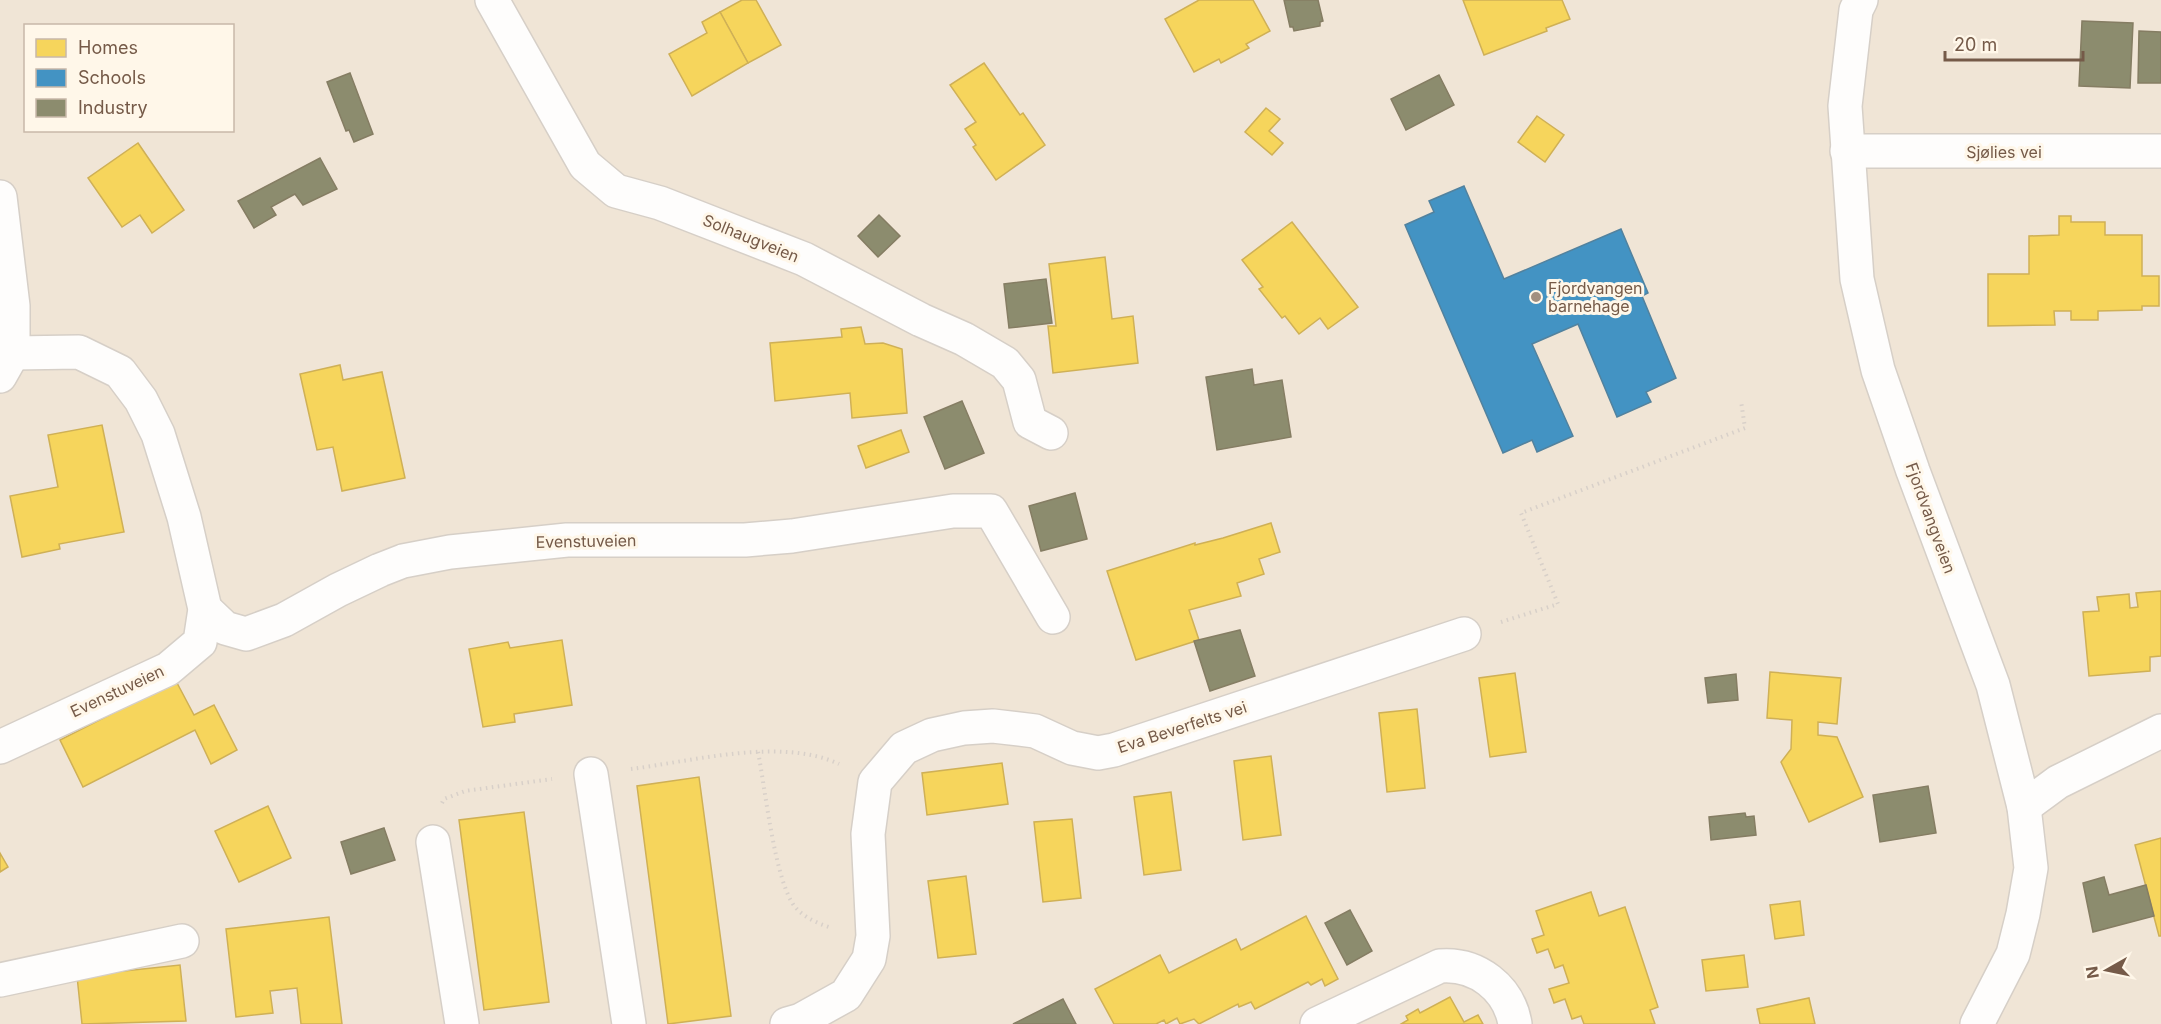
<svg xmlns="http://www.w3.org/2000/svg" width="2161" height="1024" viewBox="0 0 2161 1024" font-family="Inter,sans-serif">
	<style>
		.residential { fill: #f0e5d6; fill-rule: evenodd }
		.homes { fill: #f6d55c; stroke: #cfb056; stroke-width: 1.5 }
		.schools { fill: #4393c3; stroke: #52829e; stroke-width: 1.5 }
		.industry { fill: #8c8c6e; stroke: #857d63; stroke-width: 1.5 }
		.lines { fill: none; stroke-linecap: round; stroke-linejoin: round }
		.minor-casing { stroke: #d6cfc7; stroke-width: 36 }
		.path { stroke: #d8d0c9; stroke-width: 4; stroke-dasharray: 1.5 4.5; stroke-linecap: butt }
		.minor { stroke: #fefdfc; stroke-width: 33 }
		.poi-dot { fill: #a28f80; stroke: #fff7e9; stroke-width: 2 }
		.labels { text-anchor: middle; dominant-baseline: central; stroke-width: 6; stroke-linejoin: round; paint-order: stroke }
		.street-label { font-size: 16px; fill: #755a48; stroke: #fff7e9 }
		.poi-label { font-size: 16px; fill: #755a48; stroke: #fff7e9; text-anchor: start }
	</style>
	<rect width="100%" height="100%" fill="#f7f2e9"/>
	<path class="residential" d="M0 0H2161V1024H0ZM26 26H232V130H26Z"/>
	<g class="homes">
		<polygon points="742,0 756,0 781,45 748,63 720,12"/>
		<polygon points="1199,0 1253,0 1270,31 1246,44 1249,48 1221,63 1219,59 1194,72 1165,19"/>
		<polygon points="1463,0 1562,0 1570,19 1546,28 1547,31 1484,55"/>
		<polygon points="720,12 748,63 692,96 669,54 707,33 702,22"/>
		<polygon points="984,63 1020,115 1023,113 1045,145 996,180 973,147 976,145 965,129 976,122 950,85"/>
		<polygon points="1266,108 1280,119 1269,131 1283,143 1272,155 1245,132"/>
		<polygon points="1537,116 1564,135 1545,162 1518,142"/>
		<polygon points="138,143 184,210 152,233 140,215 122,227 88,178"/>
		<polygon points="2059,216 2071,216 2071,222 2105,222 2105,235 2142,235 2142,276 2159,276 2159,306 2142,306 2142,310 2098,311 2098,320 2071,320 2071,311 2054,311 2055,325 1988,326 1988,274 2029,274 2029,236 2059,235"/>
		<polygon points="1292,222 1358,307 1328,329 1320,318 1299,334 1285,316 1282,318 1259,289 1263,287 1242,260"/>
		<polygon points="1105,257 1112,319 1133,316 1138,363 1053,373 1048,326 1056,326 1049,264"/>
		<polygon points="861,327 865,344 883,343 902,349 907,413 852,418 850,393 775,401 770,343 842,337 841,329"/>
		<polygon points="340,365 343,380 382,372 405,478 342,491 333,447 317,450 300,374"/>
		<polygon points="102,425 124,532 59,544 60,549 22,557 10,496 58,487 48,435"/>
		<polygon points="901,430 909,452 866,468 858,446"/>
		<polygon points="1271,523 1280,552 1259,559 1264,574 1237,583 1241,596 1189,610 1199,640 1136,660 1107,571 1195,543 1195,545 1223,538"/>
		<polygon points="2161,591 2161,656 2150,657 2150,671 2089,676 2083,612 2099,611 2097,597 2129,594 2130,608 2138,607 2136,593"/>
		<polygon points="562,640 572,705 514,714 515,722 483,727 469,649 508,642 510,648"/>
		<polygon points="1770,672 1841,678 1837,724 1818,722 1818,735 1837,737 1863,797 1809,822 1781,762 1791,749 1792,720 1767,718"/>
		<polygon points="1515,673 1526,752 1490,757 1479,678"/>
		<polygon points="176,681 194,715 214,705 237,750 211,764 195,730 83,787 60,740"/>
		<polygon points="1417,709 1425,788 1387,792 1379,713"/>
		<polygon points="1271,756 1281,835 1243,840 1234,761"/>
		<polygon points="1002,763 1008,804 927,815 922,773"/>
		<polygon points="699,777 731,1016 668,1024 637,786"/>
		<polygon points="1171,792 1181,870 1144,875 1134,797"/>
		<polygon points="268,806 291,858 239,882 215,831"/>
		<polygon points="524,812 549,1002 484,1010 459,820"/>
		<polygon points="1072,819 1081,898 1043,902 1034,822"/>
		<polygon points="2161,838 2161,936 2159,936 2135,845"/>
		<polygon points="0,853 8,867 0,872"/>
		<polygon points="966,876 976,954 938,958 928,881"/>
		<polygon points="1591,892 1599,916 1625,907 1658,1007 1650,1010 1655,1024 1584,1024 1581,1016 1572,1019 1565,999 1554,1003 1549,989 1569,983 1563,965 1555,968 1548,949 1537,953 1532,939 1544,935 1536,911"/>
		<polygon points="1800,901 1804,935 1775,939 1770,905"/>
		<polygon points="1306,916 1338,979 1325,986 1322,979 1311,985 1308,982 1255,1009 1251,1002 1239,1007 1238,1004 1199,1024 1194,1019 1180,1024 1177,1018 1166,1024 1164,1020 1156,1024 1114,1024 1095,989 1160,955 1169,973 1236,939 1241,950"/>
		<polygon points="329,917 342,1024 301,1024 297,988 270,991 273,1013 236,1017 226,929"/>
		<polygon points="1744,955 1748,987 1706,991 1702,960"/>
		<polygon points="180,965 186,1021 82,1024 77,976"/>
		<polygon points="1450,997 1464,1022 1478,1015 1483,1024 1401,1024 1408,1020 1406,1016 1418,1009 1420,1013"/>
		<polygon points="1809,998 1815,1024 1760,1024 1757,1009"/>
	</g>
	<polygon class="schools" points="1464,186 1504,279 1621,229 1648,293 1642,296 1676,378 1646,392 1651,402 1617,417 1578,324 1532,344 1573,436 1537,452 1532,440 1503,453 1405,225 1434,212 1429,201"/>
	<g class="industry">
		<polygon points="1284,0 1318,0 1323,21 1320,22 1320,26 1294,31 1293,27 1290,27"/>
		<polygon points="2082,21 2133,23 2130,88 2079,86"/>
		<polygon points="2139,31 2161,32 2161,83 2138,83"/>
		<polygon points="350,73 373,134 354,142 349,130 346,131 327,82"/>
		<polygon points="1439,75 1454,105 1406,130 1391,99"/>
		<polygon points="320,158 337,189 303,205 295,194 271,207 276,215 254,228 238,201"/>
		<polygon points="879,215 900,236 878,257 858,236"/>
		<polygon points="1046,279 1052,323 1009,328 1004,284"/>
		<polygon points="1252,369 1254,385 1282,380 1291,437 1217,450 1206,377"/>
		<polygon points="962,401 984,453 945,469 924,417"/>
		<polygon points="1075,493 1087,539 1041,551 1029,506"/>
		<polygon points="1240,630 1255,676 1210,691 1194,641"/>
		<polygon points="1736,674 1738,700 1708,703 1705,678"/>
		<polygon points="1928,786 1936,833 1880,842 1873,795"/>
		<polygon points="1745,813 1746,817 1754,816 1756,835 1711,840 1709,817"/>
		<polygon points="384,828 395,860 351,874 341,842"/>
		<polygon points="2104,877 2109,895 2146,885 2154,916 2093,932 2083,883"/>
		<polygon points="1350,910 1372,951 1347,965 1325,923"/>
		<polygon points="1063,999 1076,1024 1013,1024"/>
	</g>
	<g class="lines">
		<defs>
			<g id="minor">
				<polyline points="492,0 585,165 616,191 660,203 804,259 921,320 964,339 1005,363 1019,380 1030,422 1051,433"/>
				<polyline points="1861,0 1856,10 1845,106 1857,279 1878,370 1913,471 1993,685 2024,807 2031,868 2023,914 2013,954 1977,1024"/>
				<polyline points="1847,151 2161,151"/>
				<polyline points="0,197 13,306 13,353 0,376"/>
				<polyline points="205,609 225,628 246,634 284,620 338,590 380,570 403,561 450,552 567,540 745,540 792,536 953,511 991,511 1053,617"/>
				<polyline points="0,747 168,669 200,642 205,609 184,517 158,434 141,400 120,372 79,352 13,353"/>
				<polyline points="591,774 629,1024"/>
				<polyline points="2024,807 2058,782 2161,731"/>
				<polyline points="433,842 462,1024"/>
				<polyline points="0,980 182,941"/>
				<polyline points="787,1024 801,1020 846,995 869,959 873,936 868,834 875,782 904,748 932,735 964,728 993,726 1035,731 1072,748 1098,753 1114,750 1464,634"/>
				<path d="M1317 1024 1440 966C1477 963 1509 988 1515 1024"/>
			</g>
		</defs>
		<use href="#minor" class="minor-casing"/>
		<g class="path">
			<polyline points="1501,622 1558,604 1521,513 1745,428 1741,401"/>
			<path d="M758 752C765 786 775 885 796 908 805 918 819 924 832 928"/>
			<path d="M631 769C694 761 781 737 839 764"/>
			<polyline points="442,803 444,799 465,791 552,779"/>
		</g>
		<use href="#minor" class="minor"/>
	</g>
	<circle class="poi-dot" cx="1536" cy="297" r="6"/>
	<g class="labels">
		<g class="street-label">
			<text x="2004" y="152">Sjølies vei</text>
			<text transform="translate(751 238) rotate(22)">Solhaugveien</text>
			<text transform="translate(1931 518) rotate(70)">Fjordvangveien</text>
			<text transform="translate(586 541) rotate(-1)">Evenstuveien</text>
			<text transform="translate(117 691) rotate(-25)">Evenstuveien</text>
			<text transform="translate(1182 727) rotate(-18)">Eva Beverfelts vei</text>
		</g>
		<g class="poi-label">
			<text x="1548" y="288">Fjordvangen<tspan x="1548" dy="18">barnehage</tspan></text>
		</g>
	</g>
	<rect x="24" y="24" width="210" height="108" fill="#fff7e9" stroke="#c8b8a9" stroke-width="1.5"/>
	<rect x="36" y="39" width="30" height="18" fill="#f6d55c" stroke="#c8b8a9" stroke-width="1.5"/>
	<text x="78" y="54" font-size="18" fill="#755a48">Homes</text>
	<rect x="36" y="69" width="30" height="18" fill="#4393c3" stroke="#c8b8a9" stroke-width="1.5"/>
	<text x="78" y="84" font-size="18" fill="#755a48">Schools</text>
	<rect x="36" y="99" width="30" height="18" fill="#8c8c6e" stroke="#c8b8a9" stroke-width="1.5"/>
	<text x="78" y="114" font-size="18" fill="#755a48">Industry</text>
	<g transform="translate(2107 970) rotate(261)" stroke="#fff7e9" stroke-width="4.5" paint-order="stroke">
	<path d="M0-4.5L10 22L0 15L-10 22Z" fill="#755a48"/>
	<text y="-9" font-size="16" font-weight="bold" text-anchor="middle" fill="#755a48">N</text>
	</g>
	<path d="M1945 51v9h138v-9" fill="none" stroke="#755a48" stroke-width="3"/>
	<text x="1954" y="51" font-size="18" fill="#755a48" stroke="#fff7e9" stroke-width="4.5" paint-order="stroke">20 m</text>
</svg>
